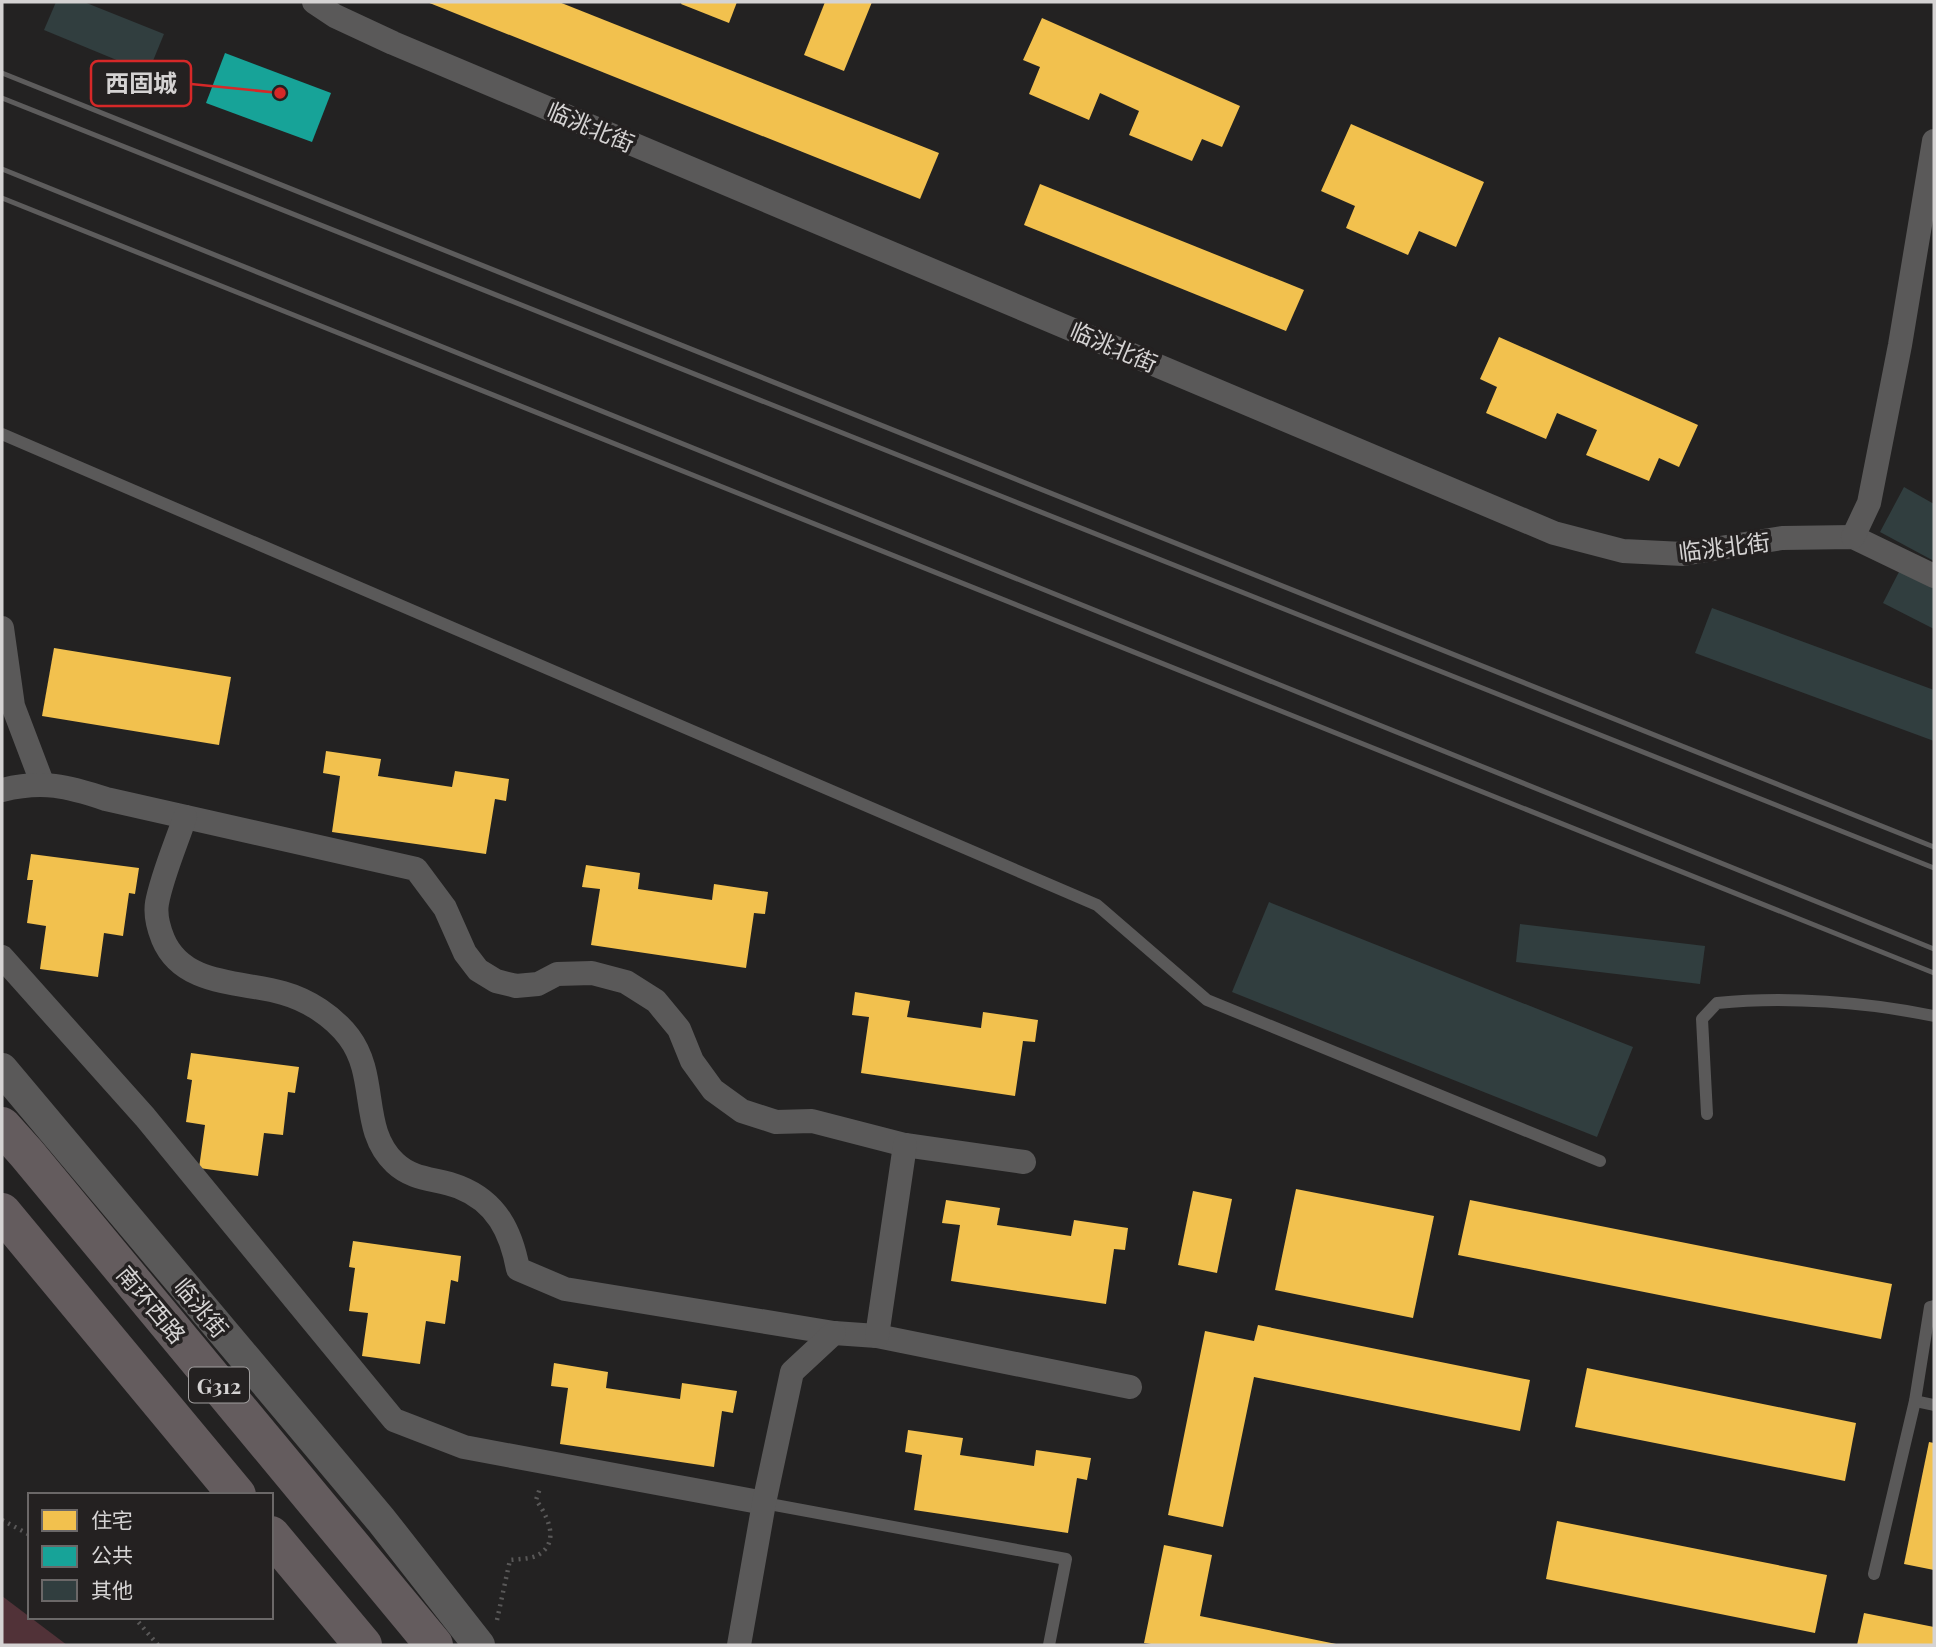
<svg xmlns="http://www.w3.org/2000/svg" width="1936" height="1647" viewBox="0 0 1936 1647" font-family="'Playfair Display','Noto Sans SC',serif">
	<style>
		.green { fill: #513238 }
		.homes { fill: #f2c14e }
		.public { fill: #17a398 }
		.building { fill: #313e3f }
		.lines { fill: none; stroke-linecap: round; stroke-linejoin: round }
		.path { stroke: #595858; stroke-width: 4.5; stroke-dasharray: 2 5; stroke-linecap: butt }
		.service { stroke: #5a5959; stroke-width: 12 }
		.minor { stroke: #5a5959; stroke-width: 24 }
		.tertiary { stroke: #5a5959; stroke-width: 32 }
		.trunk { stroke: #645c5e; stroke-width: 38 }
		.rail { stroke: #5d5c5c; stroke-width: 5 }
		.labels { text-anchor: middle; dominant-baseline: central; stroke-width: 7; stroke-linejoin: round; paint-order: stroke }
		.shield { fill: #242121; stroke: #a09e9e; stroke-width: 2 }
		.shield-label { font-size: 21px; font-weight: bold; fill: #d5d3d3 }
		.street-label { font-size: 23px; fill: #d5d3d3; stroke: #242121 }
		.leader { fill: none; stroke: #d62828; stroke-width: 2.5 }
		.callout-dot { fill: #d62828; stroke: #242121; stroke-width: 2.5 }
		.callout { fill: #242121; stroke: #d62828; stroke-width: 2.5 }
		.callout-label { font-size: 24px; text-anchor: middle; font-weight: bold; fill: #d5d3d3 }
	</style>
	<rect width="100%" height="100%" fill="#232222"/>
	<polygon class="green" points="2,1596 67,1645 2,1645"/>
	<g class="homes">
		<polygon points="427,2 559,2 939,153 920,199"/>
		<polygon points="682,2 737,2 729,23 681,4"/>
		<polygon points="825,2 872,2 844,71 804,55"/>
		<polygon points="1042,18 1240,106 1222,147 1202,139 1192,161 1129,135 1139,111 1100,93 1089,120 1029,94 1040,67 1023,60"/>
		<polygon points="1351,124 1484,182 1456,247 1419,231 1408,255 1346,228 1355,206 1321,191"/>
		<polygon points="1040,184 1304,290 1286,331 1024,225"/>
		<polygon points="1499,337 1698,425 1679,467 1659,458 1649,481 1586,455 1597,430 1557,413 1546,439 1486,413 1497,387 1480,379"/>
		<polygon points="54,648 231,677 219,745 42,716"/>
		<polygon points="326,751 381,759 378,776 452,787 455,771 509,779 506,801 495,799 486,854 332,832 340,776 323,773"/>
		<polygon points="31,854 139,868 135,894 129,893 123,936 104,933 98,977 40,969 46,926 27,923 33,880 27,880"/>
		<polygon points="586,865 640,873 638,889 712,900 714,884 768,892 765,914 754,913 746,968 591,945 600,889 582,887"/>
		<polygon points="855,992 910,1001 907,1017 981,1028 983,1012 1038,1020 1035,1042 1023,1041 1015,1096 861,1073 869,1017 852,1015"/>
		<polygon points="191,1053 299,1067 295,1093 288,1092 283,1135 264,1133 258,1176 199,1168 205,1125 186,1122 192,1080 187,1079"/>
		<polygon points="1296,1189 1434,1216 1413,1318 1275,1290"/>
		<polygon points="1193,1191 1232,1199 1217,1273 1178,1265"/>
		<polygon points="946,1200 1000,1208 997,1225 1071,1236 1074,1220 1128,1228 1125,1250 1114,1249 1106,1304 951,1281 960,1225 942,1223"/>
		<polygon points="1470,1200 1892,1284 1881,1339 1458,1255"/>
		<polygon points="353,1241 461,1256 458,1282 451,1280 445,1324 426,1321 420,1364 362,1356 368,1313 349,1311 355,1268 349,1267"/>
		<polygon points="1258,1325 1530,1380 1520,1431 1254,1377 1223,1527 1168,1515 1205,1331 1254,1341"/>
		<polygon points="554,1363 608,1372 606,1388 680,1399 682,1383 737,1391 733,1413 722,1411 714,1467 560,1444 568,1388 551,1386"/>
		<polygon points="1587,1368 1856,1423 1845,1481 1575,1427"/>
		<polygon points="908,1430 963,1438 960,1455 1034,1466 1036,1450 1091,1458 1087,1480 1077,1478 1068,1533 914,1510 922,1455 905,1452"/>
		<polygon points="1929,1442 1934,1443 1934,1570 1904,1564"/>
		<polygon points="1557,1521 1827,1575 1815,1633 1546,1579"/>
		<polygon points="1164,1545 1212,1555 1200,1616 1341,1645 1158,1645 1144,1643"/>
		<polygon points="1864,1613 1934,1627 1934,1645 1857,1645"/>
	</g>
	<polygon class="public" points="225,53 331,93 312,142 206,103"/>
	<g class="building">
		<polygon points="56,2 84,2 164,34 148,73 44,30"/>
		<polygon points="1904,487 1934,504 1934,561 1880,532"/>
		<polygon points="1901,568 1934,584 1934,629 1883,603"/>
		<polygon points="1712,608 1934,690 1934,741 1695,653"/>
		<polygon points="1269,902 1633,1047 1597,1137 1232,992"/>
		<polygon points="1520,924 1705,946 1700,984 1516,962"/>
	</g>
	<g class="lines">
		<g class="path">
			<polyline points="2,1520 30,1535"/>
			<polyline points="134,1617 158,1645"/>
			<path d="M497 1620 510 1560C518 1559 531 1559 538 1555 561 1542 547 1515 536 1500L540 1488"/>
		</g>
		<g class="service">
			<polyline points="2,434 1097,905 1207,1000 1600,1161"/>
			<path d="M1707 1114 1702 1019 1717 1003C1786 996 1867 1002 1934 1016"/>
			<polyline points="1915,1401 1934,1405"/>
			<polyline points="764,1503 1066,1559 1049,1645"/>
			<polyline points="1874,1574 1915,1401 1930,1307 1934,1306"/>
		</g>
		<g class="minor">
			<polyline points="314,2 335,16 393,43 1554,533 1623,551 1683,554 1782,538 1853,537 1934,576"/>
			<polyline points="1853,537 1869,503 1900,345 1934,141"/>
			<polyline points="2,628 13,706 43,785"/>
			<path d="M2 790C43 780 67 786 106 799L416 869 445 908 465 953 478 970 496 981 516 986 538 984 557 974 592 973 626 982 656 1001 679 1029 692 1061 713 1090 742 1111 776 1122 812 1121 905 1145 1024 1162"/>
			<path d="M185 817C176 844 162 876 157 903 155 915 159 929 163 939 183 987 242 981 283 993 308 1000 333 1016 349 1037 379 1077 359 1129 395 1163 414 1181 437 1178 459 1187 497 1202 511 1232 518 1269L565 1289 834 1333 877 1336 1130 1387"/>
			<polyline points="2,957 145,1117 394,1420 464,1447 764,1503"/>
			<polyline points="877,1336 905,1145"/>
			<polyline points="739,1645 764,1503 792,1372 834,1333"/>
		</g>
		<polyline class="tertiary" points="2,1069 381,1520 479,1645"/>
		<g class="trunk">
			<polyline points="2,1126 27,1154 434,1645"/>
			<polyline points="2,1212 237,1495"/>
			<polyline points="271,1535 363,1645"/>
		</g>
		<g class="rail">
			<polyline points="2,73 1934,847"/>
			<polyline points="2,98 1934,868"/>
			<polyline points="2,169 1934,949"/>
			<polyline points="2,198 1934,973"/>
		</g>
	</g>
	<g class="labels">
		<rect class="shield" x="189" y="1367.5" width="60" height="35" rx="5"/>
		<g class="shield-label">
			<text x="219" y="1385">G312</text>
		</g>
		<g class="street-label">
			<text transform="translate(591 126) rotate(23)">临洮北街</text>
			<text transform="translate(1114 346) rotate(23)">临洮北街</text>
			<text transform="translate(1724 546) rotate(-7)">临洮北街</text>
			<text transform="translate(152 1304) rotate(50)">南环西路</text>
			<text transform="translate(202 1307) rotate(50)">临洮街</text>
		</g>
	</g>
	<path class="leader" d="M280 93L191 84"/>
	<circle class="callout-dot" cx="280" cy="93" r="7"/>
	<rect class="callout" x="91" y="61" width="100" height="45" rx="7"/>
	<g class="callout-label">
		<text x="141" y="92">西固城</text>
	</g>
	<rect width="1936" height="1647" fill="none" stroke="#d5d3d3" stroke-width="7"/>
	<rect x="28" y="1493" width="245" height="126" fill="#242121" stroke="#6b6868" stroke-width="2"/>
	<rect x="42" y="1510" width="35" height="21" fill="#f2c14e" stroke="#6b6868" stroke-width="2"/>
	<text x="91" y="1528" font-size="21" fill="#d5d3d3">住宅</text>
	<rect x="42" y="1546" width="35" height="21" fill="#17a398" stroke="#6b6868" stroke-width="2"/>
	<text x="91" y="1563" font-size="21" fill="#d5d3d3">公共</text>
	<rect x="42" y="1580" width="35" height="21" fill="#313e3f" stroke="#6b6868" stroke-width="2"/>
	<text x="91" y="1598" font-size="21" fill="#d5d3d3">其他</text>
</svg>
